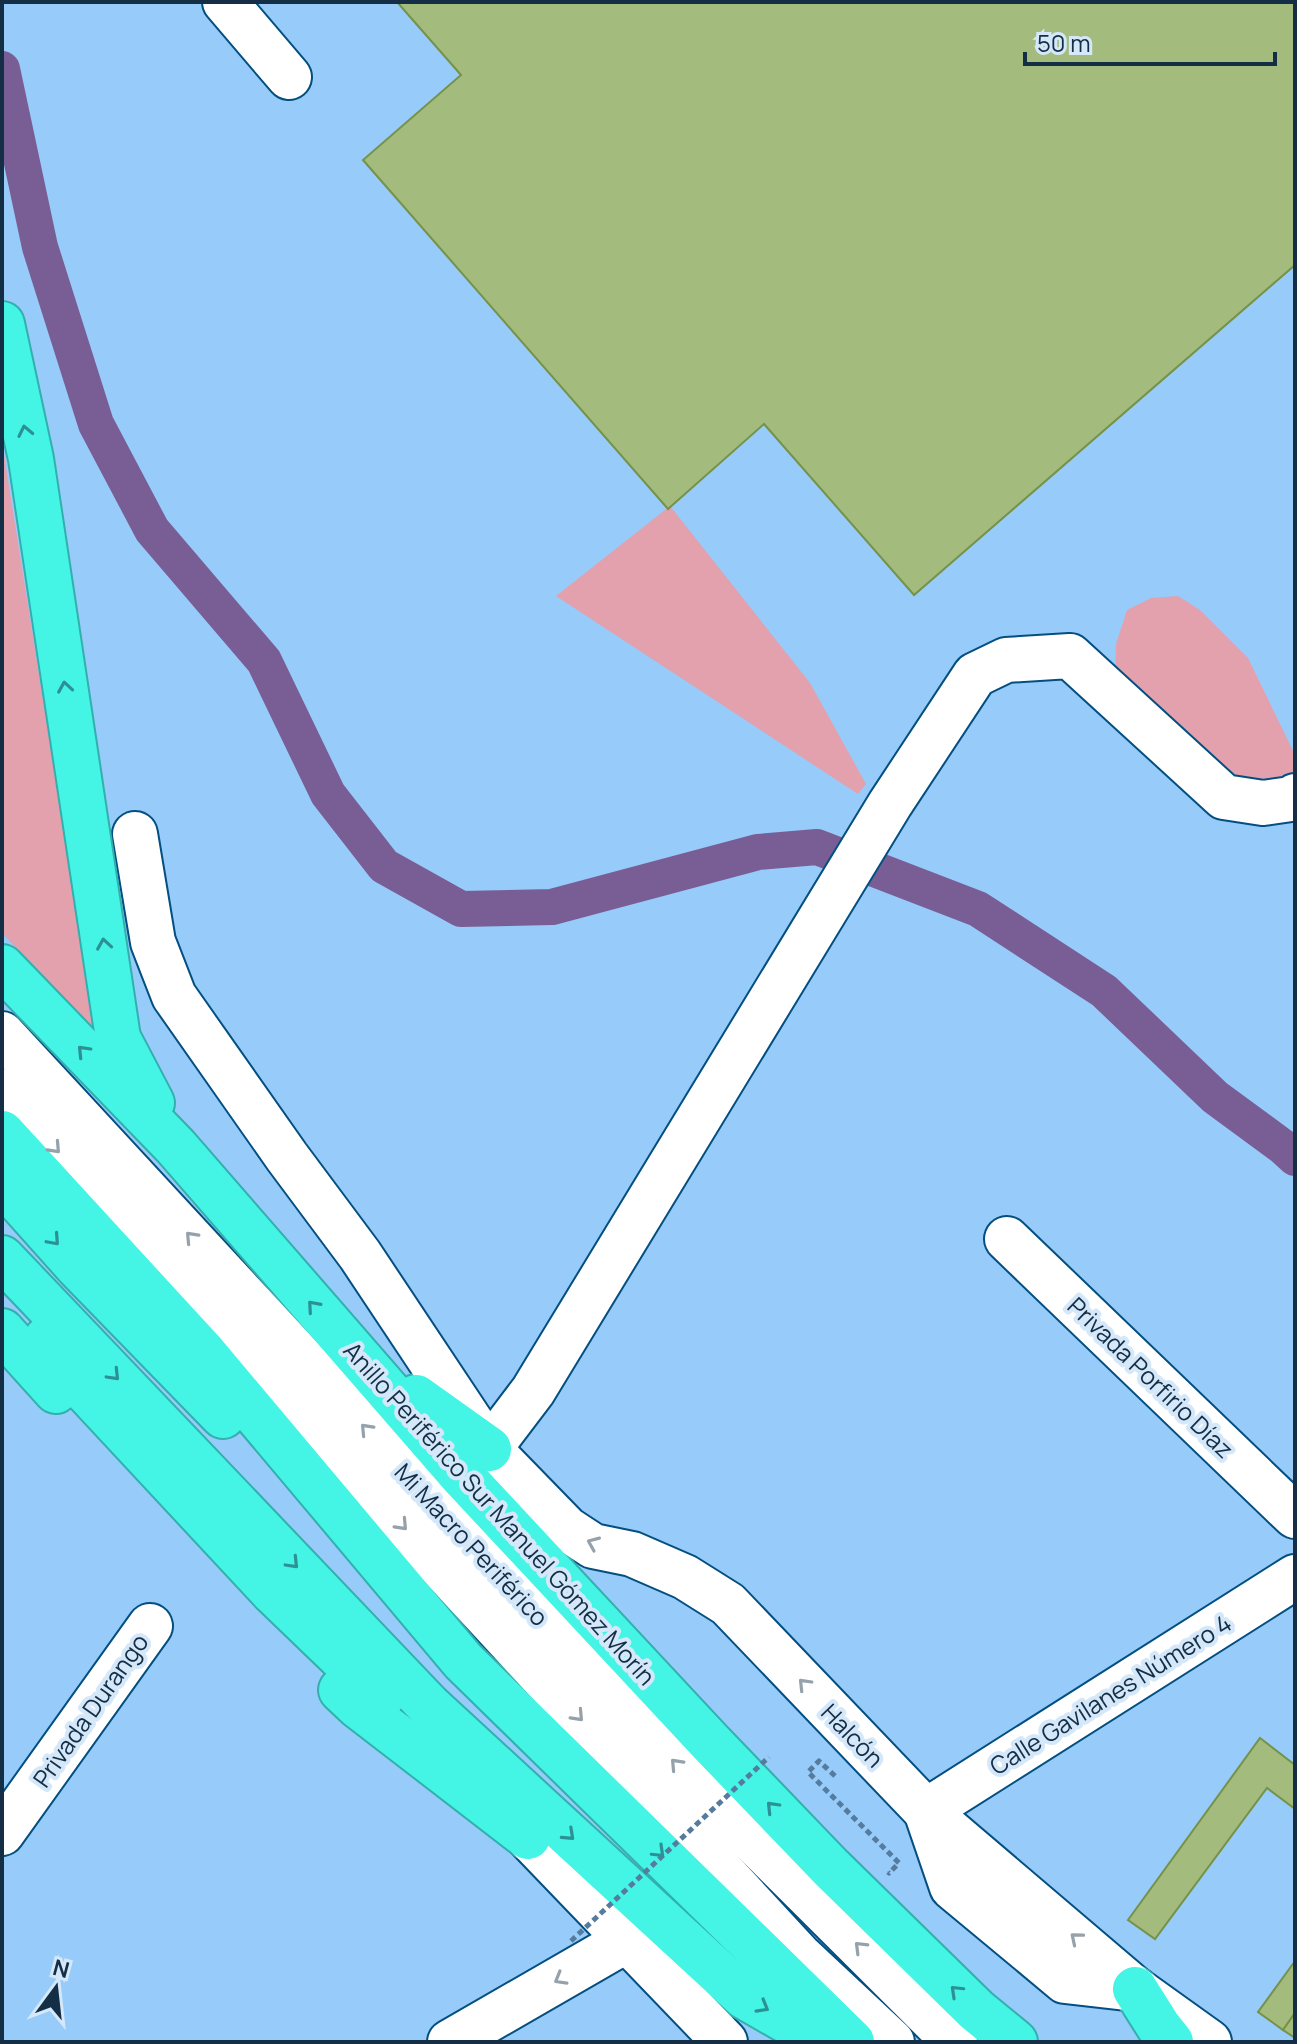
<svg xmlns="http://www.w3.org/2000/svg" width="1297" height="2044" viewBox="0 0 1297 2044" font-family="Manrope,sans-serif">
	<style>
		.green { fill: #e3a0ad }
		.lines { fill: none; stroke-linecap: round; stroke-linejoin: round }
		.canal { stroke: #795e95; stroke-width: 36 }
		.building { fill: #a3bc7e; stroke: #769248; stroke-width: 2 }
		.minor-casing { stroke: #034f81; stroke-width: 48 }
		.highway-casing { stroke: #33afad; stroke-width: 48 }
		.path { stroke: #557c9e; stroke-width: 5; stroke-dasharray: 6 4; stroke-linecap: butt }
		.minor { stroke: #fff; stroke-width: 44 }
		.highway { stroke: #44f4e5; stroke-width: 44 }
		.path-bridge { stroke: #557c9e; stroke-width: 5; stroke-dasharray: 6 4; stroke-linecap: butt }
		.oneway { stroke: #2c9195 }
		.oneway2 { stroke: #95a1ab }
		.labels { text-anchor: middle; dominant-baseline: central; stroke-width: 8; stroke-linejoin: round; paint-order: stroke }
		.street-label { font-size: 24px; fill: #132e45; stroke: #d5e8fa }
	</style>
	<rect width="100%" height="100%" fill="#97cbf9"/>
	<g class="green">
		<polygon points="2,442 96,1033 2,933"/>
		<polygon points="670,506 810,683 866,784 858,794 556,596"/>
		<polygon points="1178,596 1200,610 1248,658 1295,755 1295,785 1224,781 1115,681 1116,644 1127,610 1151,598"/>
	</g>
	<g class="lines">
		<polyline class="canal" points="2,69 40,247 96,424 152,530 264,661 328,794 384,866 461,909 552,907 758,852 817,847 978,909 1104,991 1215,1097 1283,1147 1295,1158"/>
	</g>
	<g class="building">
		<polygon points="397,2 1295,2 1295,265 914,595 764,424 668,509 363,160 461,75"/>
		<polygon points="1260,1738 1295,1765 1295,1809 1267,1788 1155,1939 1128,1920"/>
		<polygon points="1295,1961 1295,2013 1283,2030 1258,2012"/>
		<polygon points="1295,2013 1295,2038 1283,2030"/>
	</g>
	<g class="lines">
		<defs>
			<g id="minor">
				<polyline points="225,2 289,77"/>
				<polyline points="135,834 153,942 174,996 287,1157 360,1255 489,1449 567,1529 593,1546 632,1554 685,1577 728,1604 926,1811 1135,1989 1209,2042"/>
				<polyline points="2,1034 688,1776 955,2042"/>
				<polyline points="2,1091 799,1955 892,2042"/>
				<polyline points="1007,1239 1295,1516"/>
				<polyline points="470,1468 489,1449 533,1391 890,804 975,675 1006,660 1070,656 1224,797 1263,803 1291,799 1295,796"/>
				<polyline points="2,1833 150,1626"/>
				<polyline points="528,1837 725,2042"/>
				<polyline points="1135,1989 1065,1981 952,1887 926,1811 1295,1577"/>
				<polyline points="450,2042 627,1940"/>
			</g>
			<g id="highway">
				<polyline points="2,324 31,459 118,1038 152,1103"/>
				<polyline points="2,967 176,1147 462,1476 710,1742 831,1868 976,2010 1015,2042"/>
				<polyline points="2,1133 204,1353 463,1661 852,2042"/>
				<polyline points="2,1182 78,1267 223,1416"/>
				<polyline points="2,1258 429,1706 745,1997 824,2042"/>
				<polyline points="2,1331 56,1391"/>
				<polyline points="46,1339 84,1389 273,1592 382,1697"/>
				<polyline points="416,1397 489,1449"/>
				<polyline points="341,1690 358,1706 528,1837"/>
				<polyline points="1135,1989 1159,2027 1171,2042"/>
			</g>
		</defs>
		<use href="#minor" class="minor-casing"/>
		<use href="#highway" class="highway-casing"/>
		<polyline class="path" points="835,1776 819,1761 808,1772 899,1863 889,1873 888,1872"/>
		<use href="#minor" class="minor"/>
		<use href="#highway" class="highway"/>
		<polyline class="path-bridge" points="571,1941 769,1757"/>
	</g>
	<defs><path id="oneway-chevron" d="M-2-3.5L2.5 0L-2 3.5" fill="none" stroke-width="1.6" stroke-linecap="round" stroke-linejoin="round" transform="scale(2)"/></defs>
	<g class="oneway">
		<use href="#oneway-chevron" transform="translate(25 431) rotate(-102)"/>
		<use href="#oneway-chevron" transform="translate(65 687) rotate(-99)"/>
		<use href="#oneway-chevron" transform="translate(104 944) rotate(-99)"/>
		<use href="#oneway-chevron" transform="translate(83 1051) rotate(-134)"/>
		<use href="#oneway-chevron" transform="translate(54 1240) rotate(48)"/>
		<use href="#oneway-chevron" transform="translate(313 1306) rotate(-131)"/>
		<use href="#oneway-chevron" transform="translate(114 1375) rotate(46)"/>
		<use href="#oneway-chevron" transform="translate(293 1563) rotate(46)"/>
		<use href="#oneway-chevron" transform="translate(772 1807) rotate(-134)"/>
		<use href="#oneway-chevron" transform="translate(569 1835) rotate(43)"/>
		<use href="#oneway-chevron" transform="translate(659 1852) rotate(44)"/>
		<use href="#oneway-chevron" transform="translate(956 1991) rotate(-136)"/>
		<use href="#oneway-chevron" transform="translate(763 2007) rotate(30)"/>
	</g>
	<g class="oneway2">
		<use href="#oneway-chevron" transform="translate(55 1148) rotate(47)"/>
		<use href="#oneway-chevron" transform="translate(191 1237) rotate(-133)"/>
		<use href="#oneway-chevron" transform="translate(366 1429) rotate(-133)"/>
		<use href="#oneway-chevron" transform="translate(402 1525) rotate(47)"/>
		<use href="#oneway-chevron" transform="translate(593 1543) rotate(-157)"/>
		<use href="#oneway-chevron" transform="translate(804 1684) rotate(-134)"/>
		<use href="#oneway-chevron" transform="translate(578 1716) rotate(47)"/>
		<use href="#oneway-chevron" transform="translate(676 1764) rotate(-133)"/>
		<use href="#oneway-chevron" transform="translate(1076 1938) rotate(-140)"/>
		<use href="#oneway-chevron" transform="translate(860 1947) rotate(-135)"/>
		<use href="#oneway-chevron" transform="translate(560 1979) rotate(150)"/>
	</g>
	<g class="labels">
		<g class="street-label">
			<text transform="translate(1151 1377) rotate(44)">Privada Porfirio Díaz</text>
			<text transform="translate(500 1513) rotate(48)">Anillo Periférico Sur Manuel Gómez Morín</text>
			<text transform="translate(472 1544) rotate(47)">Mi Macro Periférico</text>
			<text transform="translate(1110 1694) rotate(-32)">Calle Gavilanes Número 4</text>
			<text transform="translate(90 1710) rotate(-55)">Privada Durango</text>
			<text transform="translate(853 1735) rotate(46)">Halcón</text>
		</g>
	</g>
	<rect width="1297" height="2044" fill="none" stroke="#132e45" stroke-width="8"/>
	<g transform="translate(56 1988) rotate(15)" stroke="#d5e8fa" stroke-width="6" paint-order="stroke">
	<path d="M0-6L14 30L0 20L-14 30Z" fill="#132e45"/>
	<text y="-12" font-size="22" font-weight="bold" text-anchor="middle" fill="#132e45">N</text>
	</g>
	<path d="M1025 52v12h250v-12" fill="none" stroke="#132e45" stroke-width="4"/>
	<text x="1037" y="52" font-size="24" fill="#132e45" stroke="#d5e8fa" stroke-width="6" paint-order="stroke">50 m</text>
</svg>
